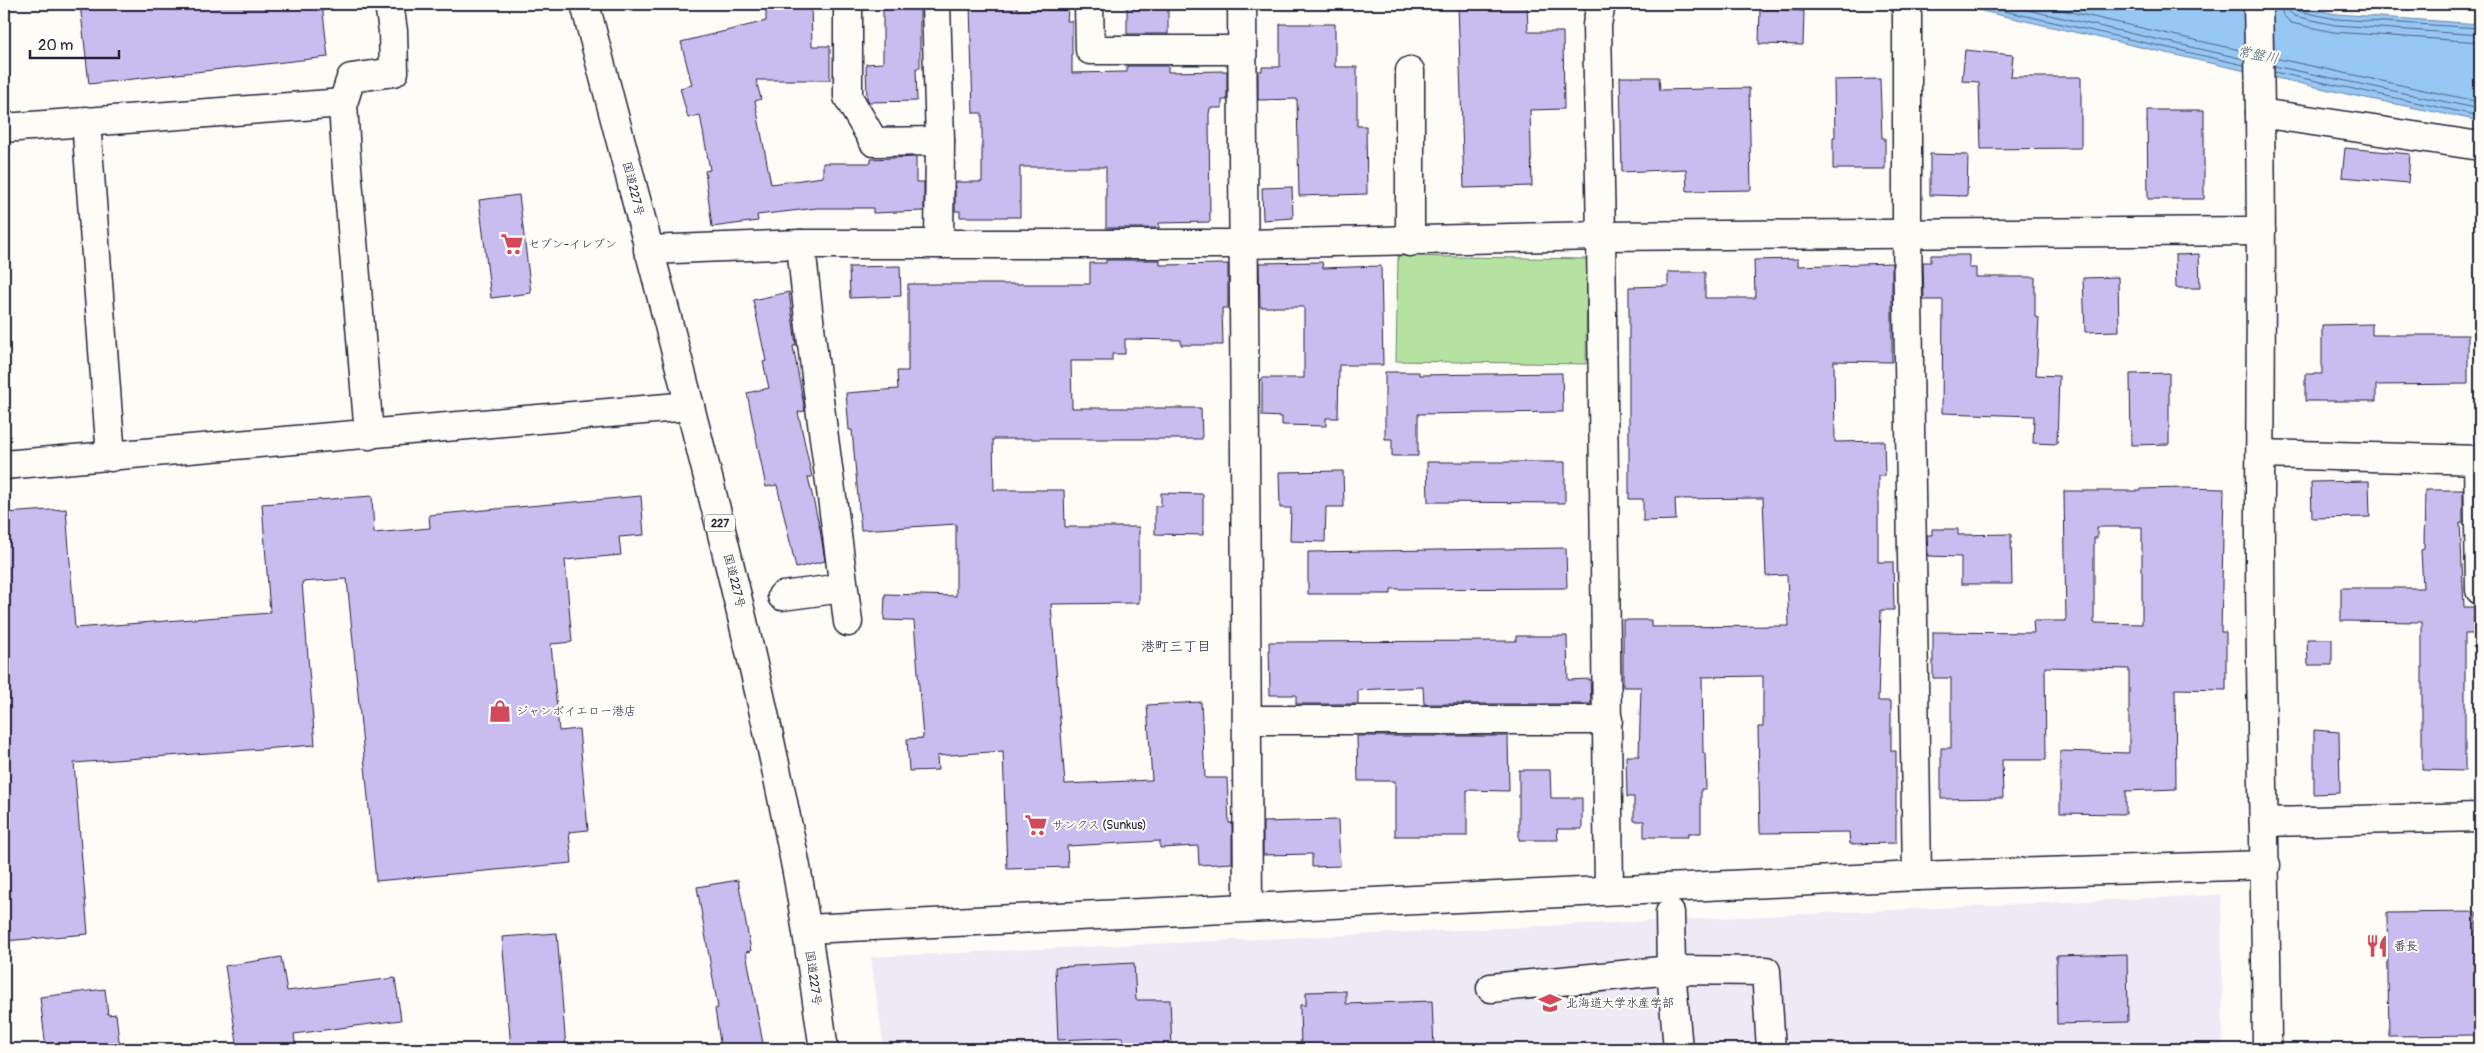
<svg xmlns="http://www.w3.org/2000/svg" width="2484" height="1053" viewBox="0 0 2484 1053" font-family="Pangolin,'Klee One',sans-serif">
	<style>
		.built { fill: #ede9f5 }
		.green { fill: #b5e2a0; stroke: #6c826e }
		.water { fill: #97c7f3; stroke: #6885a9 }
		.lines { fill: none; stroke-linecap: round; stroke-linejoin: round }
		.shore { stroke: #516485; stroke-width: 1 }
		.building { fill: #c9bdef; stroke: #22223b; fill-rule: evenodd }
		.minor-casing { stroke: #22223b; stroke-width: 31 }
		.highway-casing { stroke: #22223b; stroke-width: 31 }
		.minor { stroke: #fdfcf7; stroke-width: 28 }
		.highway { stroke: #fdfcf7; stroke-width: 28 }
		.labels { text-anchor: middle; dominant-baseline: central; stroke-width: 4; stroke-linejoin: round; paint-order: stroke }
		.shield { fill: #fdfcf7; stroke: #646373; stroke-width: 1 }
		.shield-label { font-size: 11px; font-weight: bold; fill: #22223b }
		.street-label { font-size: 12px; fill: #22223b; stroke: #fdfcf7 }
		.poi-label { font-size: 12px; fill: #22223b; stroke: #fdfcf7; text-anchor: start }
		.water-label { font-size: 14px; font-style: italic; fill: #4b5c7b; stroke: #fdfcf7 }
		.neighbourhood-label { font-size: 14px; fill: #22223b; stroke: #fdfcf7 }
	</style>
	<rect width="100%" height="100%" fill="#fdfcf7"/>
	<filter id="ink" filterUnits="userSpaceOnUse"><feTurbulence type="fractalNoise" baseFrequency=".02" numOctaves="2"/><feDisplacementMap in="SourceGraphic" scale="10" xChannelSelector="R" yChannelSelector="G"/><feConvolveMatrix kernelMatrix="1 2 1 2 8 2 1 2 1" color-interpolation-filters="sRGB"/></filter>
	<g filter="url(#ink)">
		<polygon class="built" points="2221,895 2223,1049 884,1049 871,957"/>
		<polygon class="green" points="1398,256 1587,259 1586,364 1396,361"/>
		<polygon class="water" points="1951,4 2287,4 2336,14 2480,24 2480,121 2351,95"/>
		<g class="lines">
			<g class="shore">
				<polyline points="1973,4 2244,65"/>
				<polyline points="2001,4 2244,59"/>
				<polyline points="2035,4 2244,51"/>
				<polyline points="2280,4 2283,15 2291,23 2333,32 2480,42"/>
				<polyline points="2287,4 2289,11 2294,16 2335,25 2480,35"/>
				<polyline points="2294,4 2298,11 2336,19 2480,28"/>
				<polyline points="2274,58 2480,102"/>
				<polyline points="2274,66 2480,109"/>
				<polyline points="2274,72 2480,116"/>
			</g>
		</g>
		<g class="building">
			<polygon points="80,4 322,4 328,57 89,84"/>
			<polygon points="766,4 811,4 812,46 830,46 830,80 756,80 761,99 755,101 771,184 823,177 823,163 871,163 871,159 916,157 916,182 924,182 924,211 873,213 873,208 817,208 757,215 758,221 712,227 705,171 710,170 700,115 688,118 680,88 692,85 681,42 766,21"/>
			<polygon points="970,4 1017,4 1017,10 1068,10 1067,21 1072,21 1072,73 1127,72 1127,66 1168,66 1168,72 1227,71 1227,100 1222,100 1222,108 1210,108 1209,114 1210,222 1159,223 1159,228 1106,228 1106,167 1020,167 1020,217 960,217 960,211 955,211 955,182 982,182 982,113 973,113"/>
			<rect x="1127" y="4" width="41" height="30"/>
			<polygon points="1458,4 1527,4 1528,32 1563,32 1564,109 1530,110 1532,186 1464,188"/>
			<polygon points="883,9 920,10 920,68 916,68 917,101 869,102 867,98 866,64 883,63"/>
			<polygon points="1760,9 1804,11 1803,45 1759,44"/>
			<polygon points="1280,24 1335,24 1335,67 1357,67 1357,126 1366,126 1367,194 1299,196 1297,99 1258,100 1258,71 1262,71 1262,67 1280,67"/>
			<polygon points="1965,50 2013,55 2011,77 2081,77 2081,148 1981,149 1979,82 1962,81"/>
			<polygon points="1620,77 1659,77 1660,90 1749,88 1751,190 1687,191 1686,169 1622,172"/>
			<polygon points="1880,79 1882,138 1885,138 1885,169 1833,169 1833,137 1835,137 1834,80"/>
			<polygon points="2147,110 2204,110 2204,199 2148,199"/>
			<polygon points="2345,148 2410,154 2408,183 2342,177"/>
			<polygon points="1930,154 1968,155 1967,196 1930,195"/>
			<polygon points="1292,187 1293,218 1263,220 1262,188"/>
			<polygon points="519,195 531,293 491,298 479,200"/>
			<polygon points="2199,254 2200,288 2176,288 2175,255"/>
			<polygon points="1931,255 1969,255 1969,268 1976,268 1976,277 2035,277 2035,317 2039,318 2036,375 2059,376 2057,444 2033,443 2034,416 1942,413 1943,300 1924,300 1923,262 1931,262"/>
			<polygon points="1798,259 1798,266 1892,263 1892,362 1834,361 1835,442 1884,441 1885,476 1878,476 1878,562 1893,562 1894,610 1881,610 1878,701 1891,701 1891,751 1896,751 1896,843 1850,844 1849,832 1760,833 1758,727 1763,727 1763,676 1702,677 1703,753 1705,753 1706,789 1701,789 1701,833 1688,833 1688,837 1644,837 1644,821 1634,821 1634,797 1627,797 1626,756 1639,756 1641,687 1623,687 1623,620 1651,620 1651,627 1789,626 1787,575 1766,576 1763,498 1675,499 1676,520 1643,521 1643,499 1629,499 1629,287 1668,286 1668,272 1705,272 1705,298 1755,298 1754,260"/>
			<polygon points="1106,260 1160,260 1160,265 1228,264 1228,308 1222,308 1223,345 1181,345 1181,340 1125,339 1125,354 1112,354 1112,361 1071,361 1072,408 1201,408 1202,439 993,439 994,490 1064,490 1065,527 1139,527 1139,603 1051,604 1065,784 1152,780 1147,705 1201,702 1205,778 1227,778 1229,823 1232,823 1232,863 1199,865 1198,846 1160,848 1160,841 1067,846 1068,867 1007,869 1003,751 937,756 938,770 909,771 907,739 923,738 914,621 884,620 885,594 956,596 956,524 861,530 852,430 849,430 846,393 898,389 897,371 908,371 908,284 1090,284 1090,263 1106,263"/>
			<polygon points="1322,262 1323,268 1381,266 1383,365 1339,365 1338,418 1326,418 1326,426 1282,425 1282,417 1262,416 1262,378 1304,378 1304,307 1260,307 1259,263"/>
			<polygon points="900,266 901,296 850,298 849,267"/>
			<polygon points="2118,277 2119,331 2085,332 2083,278"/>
			<polygon points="789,292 796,345 793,346 805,411 798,412 812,477 808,477 820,529 825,561 796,568 777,485 766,487 747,393 769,388 763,362 766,361 753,300"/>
			<polygon points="2372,324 2372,335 2468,335 2468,384 2376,385 2376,401 2305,401 2305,374 2322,374 2322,325"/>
			<polygon points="1385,372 1419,372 1419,375 1562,373 1563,412 1418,414 1418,456 1392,456 1392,439 1385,439"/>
			<polygon points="2169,373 2169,444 2131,445 2130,374"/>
			<polygon points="1427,462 1565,462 1565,503 1428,502"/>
			<polygon points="1343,471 1344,507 1326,507 1325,542 1290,541 1291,508 1280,508 1279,472"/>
			<polygon points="2369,481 2370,517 2312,518 2311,482"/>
			<path d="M2184 488 2224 489 2221 632H2226V690L2175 689 2176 789 2126 791V814L2060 813V751L2129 753V669L2045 667 2046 760H2002L2003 798 1941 799V748H1951V678H1933V632L2034 633 2033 621H2066L2064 491H2141V489ZM2097 527H2142V624L2094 623V538H2097Z"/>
			<polygon points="2425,490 2463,490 2463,523 2460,523 2464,607 2474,607 2474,634 2465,634 2465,771 2422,770 2422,622 2341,621 2341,588 2423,588 2421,550 2424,549"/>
			<polygon points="1161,493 1203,494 1203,535 1155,534 1155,506 1161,506"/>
			<polygon points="372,496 374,533 430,528 429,515 641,496 644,535 619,537 621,555 565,560 572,642 551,644 559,731 579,729 588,830 569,832 572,863 376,881 347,579 302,582 315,745 74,763 88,934 4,941 4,513 66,509 75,628 270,613 262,504"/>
			<polygon points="1932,529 1958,529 1958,535 2011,534 2012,584 1961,584 1961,557 1928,556 1927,535 1932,535"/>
			<polygon points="1566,548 1567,588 1391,589 1391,594 1308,594 1308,552"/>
			<polygon points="1516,636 1567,636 1568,680 1590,679 1591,704 1424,704 1423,687 1358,690 1358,704 1296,704 1296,695 1270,695 1269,642 1516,641"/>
			<polygon points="2307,639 2332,639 2332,665 2308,665"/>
			<polygon points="2314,730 2339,732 2340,793 2314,794"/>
			<polygon points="1357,736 1508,736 1509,791 1467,790 1467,836 1395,836 1395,781 1358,781"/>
			<polygon points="1519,770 1550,770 1551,798 1582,798 1582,829 1557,829 1558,840 1519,840"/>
			<polygon points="1338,820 1340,866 1312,867 1312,854 1263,855 1263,822"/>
			<polygon points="738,880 751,951 746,952 764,1049 721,1049 715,1009 718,1008 697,887"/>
			<polygon points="2476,912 2478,1035 2389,1036 2387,913"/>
			<polygon points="557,933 566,1049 511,1049 502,937"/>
			<polygon points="2127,954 2128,1022 2057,1024 2056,956"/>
			<polygon points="281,957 287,991 395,978 401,1020 294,1034 296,1049 238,1049 225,966"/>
			<polygon points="1134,963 1136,1000 1170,1000 1172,1049 1124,1049 1123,1037 1058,1040 1055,967"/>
			<polygon points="105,989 108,1015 116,1014 120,1049 46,1049 40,997"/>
			<polygon points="1346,991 1346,1004 1432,1001 1434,1049 1301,1049 1300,1005 1306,1005 1306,992"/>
		</g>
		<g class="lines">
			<defs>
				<g id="minor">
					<polyline points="848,4 848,97 874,142 940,141"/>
					<polyline points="936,4 940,141 939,243"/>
					<polyline points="1089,4 1090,50 1242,50"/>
					<polyline points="1242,4 1248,906"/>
					<polyline points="1601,4 1597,25 1601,236 1609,890"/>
					<polyline points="1907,4 1907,234 1917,876"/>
					<path d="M2258 4C2262 168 2261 333 2260 498 2259 682 2266 865 2267 1049"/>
					<polyline points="343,103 351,78 394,72 393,31 389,4"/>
					<polyline points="2260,113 2480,146"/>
					<polyline points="86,121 111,457"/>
					<polyline points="4,128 343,103 346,155 369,435"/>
					<polyline points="1410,242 1410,71"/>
					<path d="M801 244C813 371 833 496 848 622"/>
					<polyline points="648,250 801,244 1244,244 1601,236 2261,231"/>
					<polyline points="2261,454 2480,460"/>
					<polyline points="2478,460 2480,590"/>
					<polyline points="4,465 690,406"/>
					<polyline points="782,596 843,588"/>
					<polyline points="1248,720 1608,720"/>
					<polyline points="2264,822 2480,817"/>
					<polyline points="1670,913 1671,970 1678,1049"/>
					<polyline points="807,929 1917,876 2266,865"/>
					<polyline points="1491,988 1671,970 1766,971 1771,1049"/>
				</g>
				<path id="highway" d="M585 4C658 288 738 570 794 857 807 921 814 985 824 1049"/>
			</defs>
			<use href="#minor" class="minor-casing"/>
			<use href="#highway" class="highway-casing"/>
			<use href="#minor" class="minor"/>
			<use href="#highway" class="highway"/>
		</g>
	</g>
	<defs>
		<symbol id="supermarket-bare" viewBox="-9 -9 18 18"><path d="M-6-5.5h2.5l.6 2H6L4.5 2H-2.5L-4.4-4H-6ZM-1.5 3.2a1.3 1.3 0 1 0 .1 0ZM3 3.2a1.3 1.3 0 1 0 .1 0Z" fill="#d1495b" stroke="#fdfcf7" stroke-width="2.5" paint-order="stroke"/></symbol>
		<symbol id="shop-bare" viewBox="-9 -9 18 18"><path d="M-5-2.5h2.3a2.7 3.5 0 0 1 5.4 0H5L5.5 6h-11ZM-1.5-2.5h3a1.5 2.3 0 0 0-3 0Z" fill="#d1495b" stroke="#fdfcf7" stroke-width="2.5" paint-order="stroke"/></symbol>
		<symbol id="restaurant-bare" viewBox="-9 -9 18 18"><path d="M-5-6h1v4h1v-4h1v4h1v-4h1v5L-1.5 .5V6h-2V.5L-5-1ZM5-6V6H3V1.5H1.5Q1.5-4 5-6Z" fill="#d1495b" stroke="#fdfcf7" stroke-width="2.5" paint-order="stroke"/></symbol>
		<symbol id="university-bare" viewBox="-9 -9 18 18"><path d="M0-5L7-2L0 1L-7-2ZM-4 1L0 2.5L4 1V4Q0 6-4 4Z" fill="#d1495b" stroke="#fdfcf7" stroke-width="2.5" paint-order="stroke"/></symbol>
	</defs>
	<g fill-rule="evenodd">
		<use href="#supermarket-bare" x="496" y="228" width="32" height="32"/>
		<use href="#shop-bare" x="484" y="695" width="32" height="32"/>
		<use href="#supermarket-bare" x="1020" y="809" width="32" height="32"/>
		<use href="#restaurant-bare" x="2361" y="930" width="32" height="32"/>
		<use href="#university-bare" x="1534" y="987" width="32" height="32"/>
	</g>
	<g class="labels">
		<rect class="shield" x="705" y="514.5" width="30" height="17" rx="4"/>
		<g class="shield-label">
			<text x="720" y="523">227</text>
		</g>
		<g class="street-label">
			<text transform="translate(633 189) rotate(76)">国道227号</text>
			<text transform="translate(734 581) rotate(76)">国道227号</text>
			<text transform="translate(813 978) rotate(82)">国道227号</text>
		</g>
		<g class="poi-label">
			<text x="528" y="244">セブン-イレブン</text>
			<text x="516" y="711">ジャンボイエロー港店</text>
			<text x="1052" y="825">サンクス (Sunkus)</text>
			<text x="2394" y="946">番長</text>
			<text x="1566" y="1003">北海道大学水産学部</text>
		</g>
		<g class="water-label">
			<text transform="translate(2258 55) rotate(10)">常盤川</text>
		</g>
		<g class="neighbourhood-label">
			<text x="1176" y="646">港町三丁目</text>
		</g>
	</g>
	<rect width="2484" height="1053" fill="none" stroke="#fdfcf7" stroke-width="20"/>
	<rect x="10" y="10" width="2464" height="1033" fill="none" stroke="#22223b" stroke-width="2" filter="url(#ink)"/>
	<path d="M30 50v8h89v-8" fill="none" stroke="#22223b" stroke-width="2.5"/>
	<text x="38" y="50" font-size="15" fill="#22223b" stroke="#fdfcf7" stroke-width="4" paint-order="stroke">20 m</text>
</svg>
